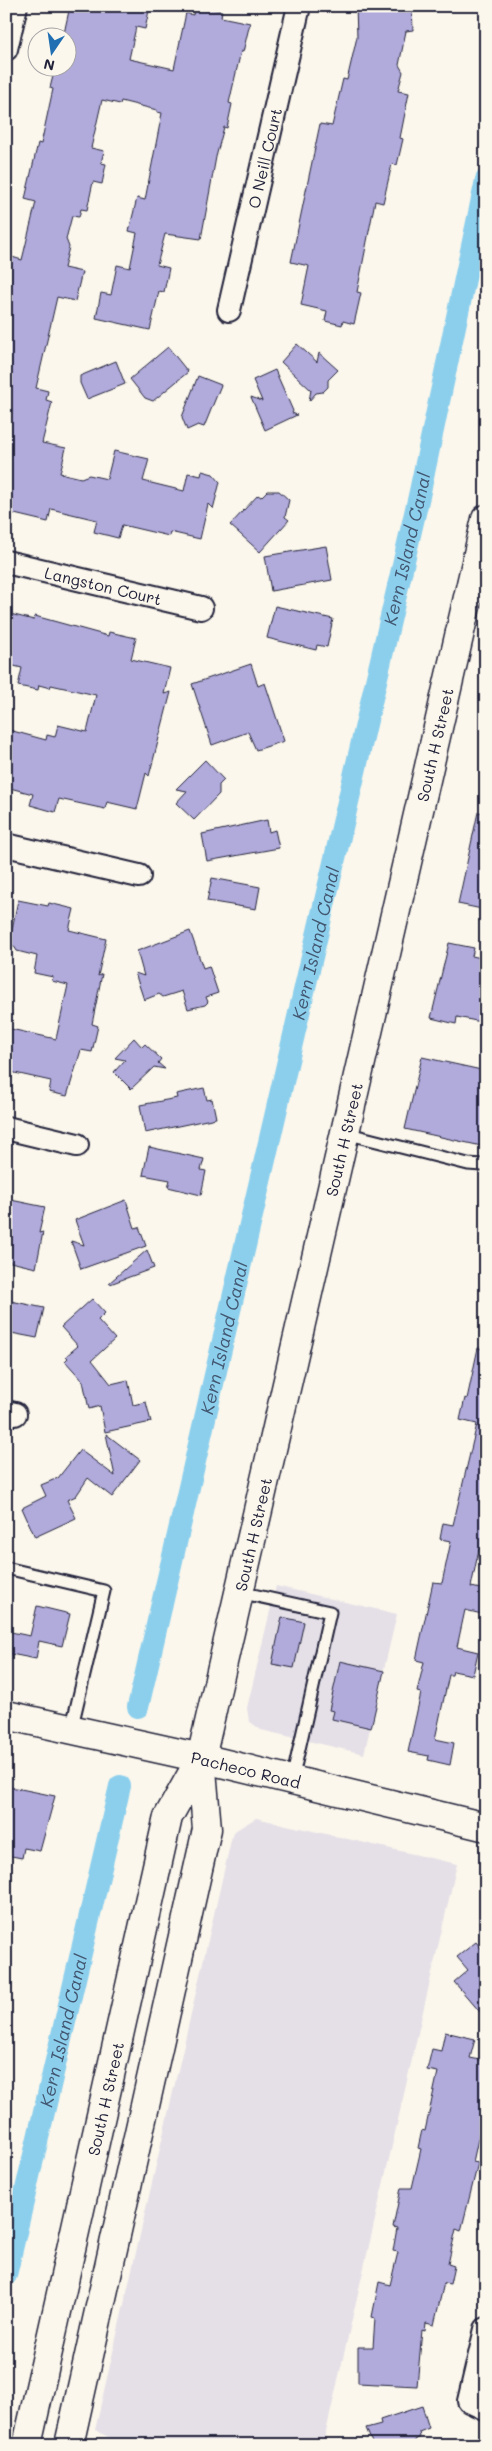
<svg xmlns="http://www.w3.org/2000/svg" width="492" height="2451" viewBox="0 0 492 2451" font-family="Mali,sans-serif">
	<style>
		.built { fill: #e5e0e7 }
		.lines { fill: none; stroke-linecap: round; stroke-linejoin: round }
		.canal { stroke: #8ccfed; stroke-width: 22 }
		.building { fill: #b1abdc; stroke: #22223b }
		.lane-casing { stroke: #22223b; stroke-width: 15 }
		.street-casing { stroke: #22223b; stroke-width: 26 }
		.secondary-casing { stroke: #22223b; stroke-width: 31 }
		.lane { stroke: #fbf7ec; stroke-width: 11 }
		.street { stroke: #fbf7ec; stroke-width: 22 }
		.secondary { stroke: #fbf7ec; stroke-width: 28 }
		.labels { text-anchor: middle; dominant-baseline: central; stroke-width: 4.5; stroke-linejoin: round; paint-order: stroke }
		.street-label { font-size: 16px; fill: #22223b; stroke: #fbf7ec }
		.water-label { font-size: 18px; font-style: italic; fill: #425670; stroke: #fbf7ec }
	</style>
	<rect width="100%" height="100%" fill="#fbf7ec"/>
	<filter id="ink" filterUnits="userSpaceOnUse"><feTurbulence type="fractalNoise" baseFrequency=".02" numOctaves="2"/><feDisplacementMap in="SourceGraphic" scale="10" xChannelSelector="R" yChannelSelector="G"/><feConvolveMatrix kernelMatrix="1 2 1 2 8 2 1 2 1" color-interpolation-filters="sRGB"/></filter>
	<g filter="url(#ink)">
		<g class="built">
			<polygon points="276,1586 397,1614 364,1754 261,1730 249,1721 247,1708"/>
			<polygon points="256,1818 457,1864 323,2445 123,2445 95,2430 233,1832"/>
		</g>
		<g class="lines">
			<g class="canal">
				<path id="s1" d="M138 1707 419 496 486 180"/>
				<path id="s2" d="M6 2275 120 1786"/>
			</g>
		</g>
		<g class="building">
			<polygon points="70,6 150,6 145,29 136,27 129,59 174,69 186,13 193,15 195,6 222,11 221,17 250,23 243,52 241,51 229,103 232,104 227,128 224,127 216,157 201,239 165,234 157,265 169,268 164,292 159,291 150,330 96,318 101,293 111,295 117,265 130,268 137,233 129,231 137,198 145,200 162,113 157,112 157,110 121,101 120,104 102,100 91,148 104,151 101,163 106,164 102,184 93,182 87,210 81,209 79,217 72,216 66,239 69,247 64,268 82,272 75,301 57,297 36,388 48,391 46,400 52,402 42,443 66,448 60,473 81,478 89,475 107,479 114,451 149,459 143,481 184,491 188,473 201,476 202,471 213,474 220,482 213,509 208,504 200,539 170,532 169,536 122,525 118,538 94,532 97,520 51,509 48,522 6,512 6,280 12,257 22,260 36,202 25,199 38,143 41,144 53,89 50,88 55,68 68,68 68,38 63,38"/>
			<polygon points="356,6 412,6 413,30 406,31 399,65 403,72 398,91 409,93 400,138 403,139 397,165 392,164 383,203 375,201 357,292 361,293 354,324 343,321 342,325 325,321 327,311 301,305 309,266 291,262 320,124 332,126 343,79 347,80 357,37"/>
			<polygon points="297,344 317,362 319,353 338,370 328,380 328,387 323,392 316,393 309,401 311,390 281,362"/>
			<polygon points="168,347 188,372 153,401 145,398 130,379"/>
			<polygon points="116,361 125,384 87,399 80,383 80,376"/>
			<polygon points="275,370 293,411 292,413 297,415 265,430 251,397 262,401 253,380"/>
			<polygon points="198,376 221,385 204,427 198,425 187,430 182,417"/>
			<polygon points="267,491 279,491 289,500 285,517 289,520 260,552 230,525 258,495 261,497"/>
			<polygon points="326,546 332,580 271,591 265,556"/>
			<polygon points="275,606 333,619 327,647 317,645 316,650 267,638"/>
			<polygon points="6,613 34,620 35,616 108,636 109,632 136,638 131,659 170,668 164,694 171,692 149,776 146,773 137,809 107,802 105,809 59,799 55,812 30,805 33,794 6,787 6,741 9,730 46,740 47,735 55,737 58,725 87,732 96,695 51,685 50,688 39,685 38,690 18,686 22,668 6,664"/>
			<polygon points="251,664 258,686 265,683 284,741 256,750 248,732 212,745 192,684"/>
			<polygon points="205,760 224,780 219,785 219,794 194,820 176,803 187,791 176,789"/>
			<polygon points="478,812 486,813 486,894 482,909 458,904"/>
			<polygon points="267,820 269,832 275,830 279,848 207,861 202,834"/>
			<polygon points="212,878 260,887 256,909 207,901"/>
			<polygon points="18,900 48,906 49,903 74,909 69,930 106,939 98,976 102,974 92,1024 98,1026 92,1052 81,1050 67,1096 49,1092 51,1081 6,1071 6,1028 56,1039 68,985 52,981 53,977 34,973 37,956 17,951 14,946 9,944"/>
			<polygon points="190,931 203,968 209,966 218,993 206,997 208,1002 205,1005 188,1009 182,991 163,997 159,994 144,1000 135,973 144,976 137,951"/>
			<polygon points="449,943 474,948 472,956 486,959 486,1023 457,1017 456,1024 431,1018"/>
			<polygon points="134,1038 142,1047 145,1044 161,1059 158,1063 165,1069 154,1067 131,1089 114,1072 125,1060 115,1058"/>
			<polygon points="422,1057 486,1071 486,1147 405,1129"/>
			<polygon points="204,1088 207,1100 212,1099 216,1118 145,1133 140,1105 177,1098 176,1094"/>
			<polygon points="149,1147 204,1159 201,1170 206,1171 201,1195 168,1187 170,1180 143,1175"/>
			<polygon points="6,1199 45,1207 39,1233 43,1232 36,1268 6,1261"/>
			<polygon points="126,1200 135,1228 139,1227 146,1246 81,1269 71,1241 84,1245 75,1220"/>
			<polygon points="147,1250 154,1268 110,1284 109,1283"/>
			<polygon points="92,1299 105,1313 98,1320 115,1339 92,1360 111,1384 128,1380 133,1405 146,1402 151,1422 105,1432 100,1406 89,1409 83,1381 65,1361 68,1358 66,1356 78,1346 61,1327"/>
			<polygon points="6,1300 44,1308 37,1338 6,1332"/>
			<polygon points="478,1348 486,1349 486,1511 482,1527 486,1528 486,1551 479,1549 471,1587 486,1590 486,1615 465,1610 457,1647 478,1652 473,1675 453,1671 452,1675 449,1675 435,1739 454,1743 450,1765 428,1760 429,1756 408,1752 421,1693 417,1692 424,1662 416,1660 423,1628 433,1582 442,1583 451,1541 440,1539 443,1523 453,1525 477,1424 460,1420 465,1398 467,1399"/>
			<polygon points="106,1434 140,1460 112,1497 88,1478 76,1496 67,1500 76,1518 35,1537 22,1508 46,1496 41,1485 58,1478 80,1450 115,1476"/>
			<polygon points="37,1606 70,1614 62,1646 39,1641 36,1659 6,1653 6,1631 30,1636"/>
			<polygon points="282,1617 304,1622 294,1668 272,1664"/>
			<polygon points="340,1661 384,1671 371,1728 332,1719 334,1711 329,1710"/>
			<polygon points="6,1786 55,1796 40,1851 24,1848 22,1858 6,1855"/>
			<polygon points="476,1942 486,1954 486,1991 481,2013 454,1982 468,1970 457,1957"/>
			<polygon points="445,2032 475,2039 470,2058 486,2061 486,2080 482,2095 486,2096 486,2102 473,2162 478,2163 461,2231 456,2229 448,2264 454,2266 450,2284 444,2283 434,2325 426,2323 425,2331 422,2330 417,2386 358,2383 358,2347 373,2347 375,2318 372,2317 379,2282 390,2285 398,2252 393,2251 397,2228 393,2227 401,2188 412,2188 421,2149 418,2148 422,2130 425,2131 438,2072 427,2070 432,2049 441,2051"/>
			<polygon points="422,2406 429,2428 419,2432 420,2437 415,2440 416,2445 373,2445 366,2428 381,2424 380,2420"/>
		</g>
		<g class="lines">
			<defs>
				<g id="lane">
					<polyline points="345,1133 468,1164 482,1165 486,1163"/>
					<polyline points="6,1568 104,1591 71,1730"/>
					<polyline points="239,1592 330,1612 292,1780"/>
				</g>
				<g id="street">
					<polyline points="6,49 16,6"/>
					<path id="s3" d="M229 310 299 6"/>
					<path id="s4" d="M6 562 201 608"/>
					<polyline points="6,845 139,876"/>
					<polyline points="6,1128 77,1145"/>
					<polyline points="6,1412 15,1414"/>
					<polyline points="486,2329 469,2401 486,2409"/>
				</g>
				<g id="secondary">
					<path id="s5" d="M6 1715 201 1758 486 1827"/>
					<path id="s6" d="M27 2445 168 1817 201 1758 486 519"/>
					<polyline points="69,2445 207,1829 201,1758"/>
				</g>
			</defs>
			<use href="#lane" class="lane-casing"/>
			<use href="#street" class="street-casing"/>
			<use href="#secondary" class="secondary-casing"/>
			<use href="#lane" class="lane"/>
			<use href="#street" class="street"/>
			<use href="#secondary" class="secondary"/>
		</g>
	</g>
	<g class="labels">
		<g class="street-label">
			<text stroke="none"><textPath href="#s3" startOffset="156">O Neill Court</textPath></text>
			<text stroke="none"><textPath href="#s4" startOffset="100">Langston Court</textPath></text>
			<text stroke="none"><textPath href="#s6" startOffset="1751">South H Street</textPath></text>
			<text stroke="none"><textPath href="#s6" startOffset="1346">South H Street</textPath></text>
			<text stroke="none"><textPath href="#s6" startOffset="941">South H Street</textPath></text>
			<text stroke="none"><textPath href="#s5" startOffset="246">Pacheco Road</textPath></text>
			<text stroke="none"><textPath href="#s6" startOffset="355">South H Street</textPath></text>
		</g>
		<g class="water-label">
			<text stroke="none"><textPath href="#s1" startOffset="1189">Kern Island Canal</textPath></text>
			<text stroke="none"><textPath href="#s1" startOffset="784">Kern Island Canal</textPath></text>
			<text stroke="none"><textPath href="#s1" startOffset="379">Kern Island Canal</textPath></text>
			<text stroke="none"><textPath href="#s2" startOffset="251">Kern Island Canal</textPath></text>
		</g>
	</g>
	<rect width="492" height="2451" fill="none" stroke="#fbf7ec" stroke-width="25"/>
	<rect x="12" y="12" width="467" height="2426" fill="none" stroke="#22223b" stroke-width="2" filter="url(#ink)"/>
	<g transform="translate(52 52) rotate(193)"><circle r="24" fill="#fbf7ec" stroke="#a4a2a5"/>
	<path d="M0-4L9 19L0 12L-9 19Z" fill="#1f6fb2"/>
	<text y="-8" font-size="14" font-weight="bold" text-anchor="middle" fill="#22223b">N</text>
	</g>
</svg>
